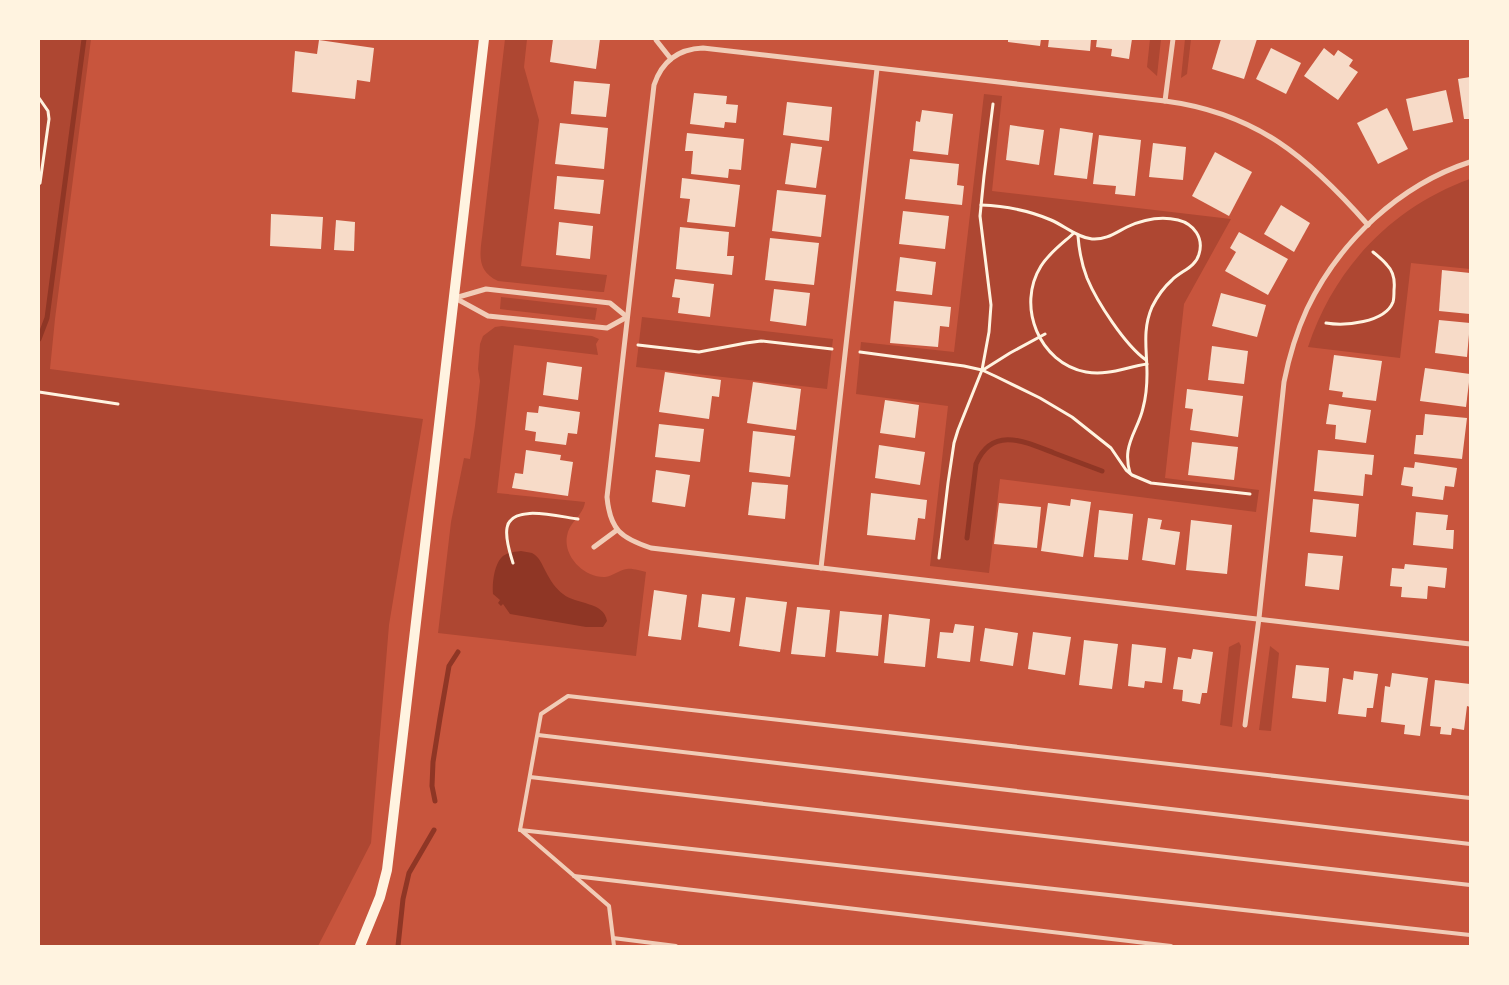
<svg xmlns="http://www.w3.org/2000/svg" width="1509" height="985" viewBox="0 0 1509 985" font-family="Mulish,sans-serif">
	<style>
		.green { fill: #ae4732 }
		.water { fill: #8f3625 }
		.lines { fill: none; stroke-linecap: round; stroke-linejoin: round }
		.stream { stroke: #8f3625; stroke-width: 5 }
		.building { fill: #f7dbc8 }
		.path { stroke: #fff3e0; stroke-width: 3 }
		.service { stroke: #f1ccb7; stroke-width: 4 }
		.minor { stroke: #f1ccb7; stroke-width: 5 }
		.secondary { stroke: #fff3e0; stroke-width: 10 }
	</style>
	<rect width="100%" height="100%" fill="#c8553d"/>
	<g class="green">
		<polygon points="39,39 91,39 55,319 50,369 423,419 389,625 371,843 318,946 39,946"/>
		<path d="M505 39H527L524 67 539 120 521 266 607 275 604 292H601L498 281C474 270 481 250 483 229Z"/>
		<polygon points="1150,39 1161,39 1157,76 1147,67"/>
		<polygon points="1185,39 1191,39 1187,74 1181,78"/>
		<polygon points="984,94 1002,96 992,191 1231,219 1184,304 1165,478 1259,490 1256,512 1000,479 989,573 930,566 948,406 856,394 861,342 954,352"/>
		<path d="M1470 179V269L1411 263 1400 358 1308 347C1334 268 1392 207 1470 179Z"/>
		<polygon points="501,297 597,308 595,320 500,309"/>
		<polygon points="642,317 833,339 827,389 636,367"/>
		<path d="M502 326 592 336 599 339 596 344 598 355 514 345 497 493 585 502C583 516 569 522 567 536 563 557 585 578 605 577 613 576 619 570 627 569 632 568 641 571 646 572L636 656 438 633 451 522 464 458 470 459 475 426 480 381 478 369 480 344 483 336 495 327Z"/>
		<polygon points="1239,642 1241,646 1232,727 1220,725 1229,647"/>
		<polygon points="1270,646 1279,653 1271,731 1259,730"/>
	</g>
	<path class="water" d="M521 551C524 552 529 552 532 553 540 557 542 565 546 572 550 580 556 589 563 594 576 605 604 601 607 621L603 627H586L510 614 503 604 501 606 498 603 500 600 493 594C492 584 494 566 501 558 506 552 514 552 521 551Z"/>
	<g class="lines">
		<g class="stream">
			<polyline points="39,339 47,318 84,39"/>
			<path d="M967 538 976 464C992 425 1026 442 1054 453 1070 459 1086 465 1102 471"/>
			<polyline points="435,801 432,786 433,762 440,718 449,666 458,652"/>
			<polyline points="398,946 403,899 409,873 434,830"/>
		</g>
	</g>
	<g class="building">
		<polygon points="553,39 600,39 596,69 550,62"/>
		<polygon points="1008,39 1041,39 1040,46 1008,42"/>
		<polygon points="1049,39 1091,39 1090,51 1048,47"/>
		<polygon points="1097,39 1132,39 1129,59 1111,56 1112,49 1096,47"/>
		<polygon points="1221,39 1257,39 1244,79 1212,69"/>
		<polygon points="319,40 374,48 370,82 357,80 355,99 292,92 295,51 317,54"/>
		<polygon points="1271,48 1301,63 1286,94 1256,79"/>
		<polygon points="1324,48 1334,56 1338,50 1353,60 1349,66 1358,72 1338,100 1304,76"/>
		<polygon points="1470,77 1470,119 1464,119 1458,79"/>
		<polygon points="574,81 610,84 606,117 571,114"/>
		<polygon points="1446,90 1453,122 1413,131 1406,99"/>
		<polygon points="694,93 727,96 726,104 738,105 736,123 725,122 724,128 690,124"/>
		<polygon points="787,102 832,107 829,141 783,135"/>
		<polygon points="1387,108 1408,149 1378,164 1357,123"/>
		<polygon points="922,110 953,114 948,155 913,151 916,121 920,122"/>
		<polygon points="560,123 608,128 604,169 555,164"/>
		<polygon points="1010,125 1044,130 1039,165 1006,160"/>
		<polygon points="1060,128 1093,133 1087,179 1054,175"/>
		<polygon points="687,133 744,139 741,170 729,169 728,178 691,174 693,151 685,151"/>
		<polygon points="1099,135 1141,140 1135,196 1115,194 1116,186 1093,184"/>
		<polygon points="791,143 822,147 816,188 785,184"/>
		<polygon points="1153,143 1186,147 1183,180 1149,177"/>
		<polygon points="1215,152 1252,172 1229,216 1192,196"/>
		<polygon points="910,159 959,164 957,185 964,186 962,205 905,199"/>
		<polygon points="557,176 604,180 600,214 554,209"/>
		<polygon points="682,178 740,185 735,227 687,222 690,199 680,198"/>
		<polygon points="777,190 826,195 821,237 772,231"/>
		<polygon points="1281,205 1310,223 1294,252 1264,234"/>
		<polygon points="903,211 949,216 945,249 899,244"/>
		<polygon points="271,214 323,217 321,249 270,246"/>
		<polygon points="336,220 355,222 354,251 334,250"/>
		<polygon points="559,222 593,226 590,259 556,255"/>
		<polygon points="680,227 729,232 727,256 734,256 732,275 676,269"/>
		<polygon points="1239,232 1288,259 1268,295 1225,271 1236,252 1230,248"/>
		<polygon points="770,238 819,243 814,285 765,280"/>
		<polygon points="900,257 936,262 932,295 896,291"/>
		<polygon points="1442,270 1470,273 1470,314 1439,311"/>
		<polygon points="675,279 714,284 710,317 678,313 680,298 672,297"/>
		<polygon points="774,289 810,293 806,326 770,321"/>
		<polygon points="1221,293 1266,305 1257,337 1212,326"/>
		<polygon points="894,301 951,307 949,327 940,326 938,347 890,343"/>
		<polygon points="1439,320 1470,323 1467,357 1435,353"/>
		<polygon points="1212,346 1248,351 1244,384 1208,380"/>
		<polygon points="1334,355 1382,361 1376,401 1342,397 1343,392 1329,390"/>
		<polygon points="547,362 582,367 578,400 543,395"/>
		<polygon points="1425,368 1470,374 1466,407 1420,401"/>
		<polygon points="665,372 721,380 719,397 712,396 709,419 659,412"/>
		<polygon points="753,382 801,389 796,430 747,423"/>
		<polygon points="1187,389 1243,396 1238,437 1190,430 1193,409 1185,408"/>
		<polygon points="885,400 919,405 915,438 880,433"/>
		<polygon points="1329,404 1371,410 1366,443 1335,439 1336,425 1326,424"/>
		<polygon points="539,406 580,412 577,434 568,433 566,445 535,441 536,432 525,430 527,412 538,413"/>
		<polygon points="1425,414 1467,418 1462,459 1414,454 1416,435 1423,435"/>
		<polygon points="659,424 704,429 700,462 655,457"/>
		<polygon points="753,431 795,436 790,477 749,472"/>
		<polygon points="1192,442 1238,447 1234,480 1188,475"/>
		<polygon points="879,445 925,452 920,485 875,478"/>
		<polygon points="526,450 561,455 560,460 573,462 568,496 512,488 515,473 523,474"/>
		<polygon points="1318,450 1374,455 1372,475 1365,474 1363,496 1314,491"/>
		<polygon points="1415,462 1457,468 1454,487 1445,486 1443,500 1412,496 1413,487 1401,485 1404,467 1414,468"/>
		<polygon points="656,470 690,475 685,507 652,502"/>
		<polygon points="752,482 788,485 785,519 748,515"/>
		<polygon points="871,493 927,500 925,519 918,518 915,540 867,535"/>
		<polygon points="1071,499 1091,502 1083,557 1041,551 1048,503 1070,506"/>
		<polygon points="1313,499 1359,504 1356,537 1310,532"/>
		<polygon points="999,503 1041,507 1037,548 994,544"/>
		<polygon points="1099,510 1133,514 1128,560 1094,557"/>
		<polygon points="1416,512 1448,515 1446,530 1454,530 1453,549 1413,545"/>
		<polygon points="1148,518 1162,520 1160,529 1180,532 1175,565 1142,560"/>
		<polygon points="1191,520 1232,525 1227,574 1186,570"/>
		<polygon points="1308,553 1343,556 1339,590 1305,586"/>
		<polygon points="1405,564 1447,568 1445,588 1428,586 1427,599 1401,597 1402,587 1390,586 1392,568 1404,569"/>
		<polygon points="654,590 687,595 681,640 648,636"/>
		<polygon points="702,594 735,598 730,632 698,627"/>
		<polygon points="746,597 787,602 780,652 739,646"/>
		<polygon points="797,607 830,610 825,657 791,654"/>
		<polygon points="840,611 882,615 878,656 836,652"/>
		<polygon points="889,614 930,619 925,667 884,663"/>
		<polygon points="955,624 974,626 970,662 937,658 940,632 953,633"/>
		<polygon points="985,628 1018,633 1013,666 980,661"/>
		<polygon points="1033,632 1071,637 1065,675 1028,669"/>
		<polygon points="1084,640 1118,644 1112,689 1079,685"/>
		<polygon points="1132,644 1166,648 1162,683 1145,681 1144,688 1128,686"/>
		<polygon points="1193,649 1213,652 1207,693 1202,693 1200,704 1182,701 1183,690 1173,689 1178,657 1191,659"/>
		<polygon points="1296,665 1329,668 1326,702 1292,698"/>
		<polygon points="1354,671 1378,674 1373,708 1367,708 1366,717 1338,714 1343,678 1353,680"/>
		<polygon points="1392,673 1428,678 1420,736 1404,734 1405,725 1381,722 1385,686 1390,687"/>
		<polygon points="1435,680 1470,684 1470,707 1467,706 1464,730 1452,728 1451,735 1440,734 1441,727 1430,726"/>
	</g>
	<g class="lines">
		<g class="path">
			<polyline points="39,98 48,111 49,119 40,183 39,184"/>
			<path d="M981 205C1006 206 1028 210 1051 220 1065 226 1076 237 1092 239 1106 240 1115 233 1127 227 1142 220 1161 216 1178 220 1194 224 1204 238 1199 254 1196 267 1181 271 1172 280 1164 287 1157 297 1152 307 1142 330 1147 350 1147 374 1147 385 1146 397 1143 408 1140 423 1130 436 1128 451 1127 458 1128 466 1130 473"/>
			<path d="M1074 233C1063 243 1049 253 1041 266 1016 306 1039 363 1086 372 1108 376 1126 367 1147 364"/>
			<path d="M1078 236C1079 250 1082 265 1087 278 1097 302 1125 345 1146 360"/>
			<path d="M1326 323C1344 326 1385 323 1393 302 1394 299 1394 294 1394 290 1395 281 1394 272 1387 265 1383 260 1378 256 1373 252"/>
			<polyline points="638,345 699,352 746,343 761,341 832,349"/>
			<polyline points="860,352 964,366 982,370 995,376 1040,398 1072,417 1111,448 1126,470 1132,475 1151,483 1250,494"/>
			<polyline points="983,370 1010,353 1045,334"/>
			<polyline points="39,392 118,404"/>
			<polyline points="939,558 948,483 954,443 958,430 982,370 989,332 991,305 980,216 984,176 993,104"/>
			<path d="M513 563C510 553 505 539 507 528 511 503 560 517 578 519"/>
		</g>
		<g class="service">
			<polyline points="538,735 1470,844"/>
			<polyline points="530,777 1470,885"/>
			<polyline points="520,830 541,714 568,696 1470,798"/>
			<polyline points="520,830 1470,935"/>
			<polyline points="522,831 609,906 614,946"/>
			<polyline points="574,876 1171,946"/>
			<polyline points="613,938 676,946"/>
		</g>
		<g class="minor">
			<polyline points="656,40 671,59"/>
			<polyline points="1165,101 1173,39"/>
			<path d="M1368 225C1309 158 1257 113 1165 101L703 48C678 49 662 61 654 85L607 497C610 530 621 538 651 548L1470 644"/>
			<polygon points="486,289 610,303 627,317 607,328 488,316 455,298"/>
			<polyline points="594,547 617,530"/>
			<polyline points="821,568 877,69"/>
			<path d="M1245 725 1259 618 1284 382C1289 357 1296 333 1307 309 1339 242 1399 185 1470 162"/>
		</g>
		<polyline class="secondary" points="360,946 380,897 387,870 390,845 484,39"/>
	</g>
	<rect width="1509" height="985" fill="none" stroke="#fff3e0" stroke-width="80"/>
</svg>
